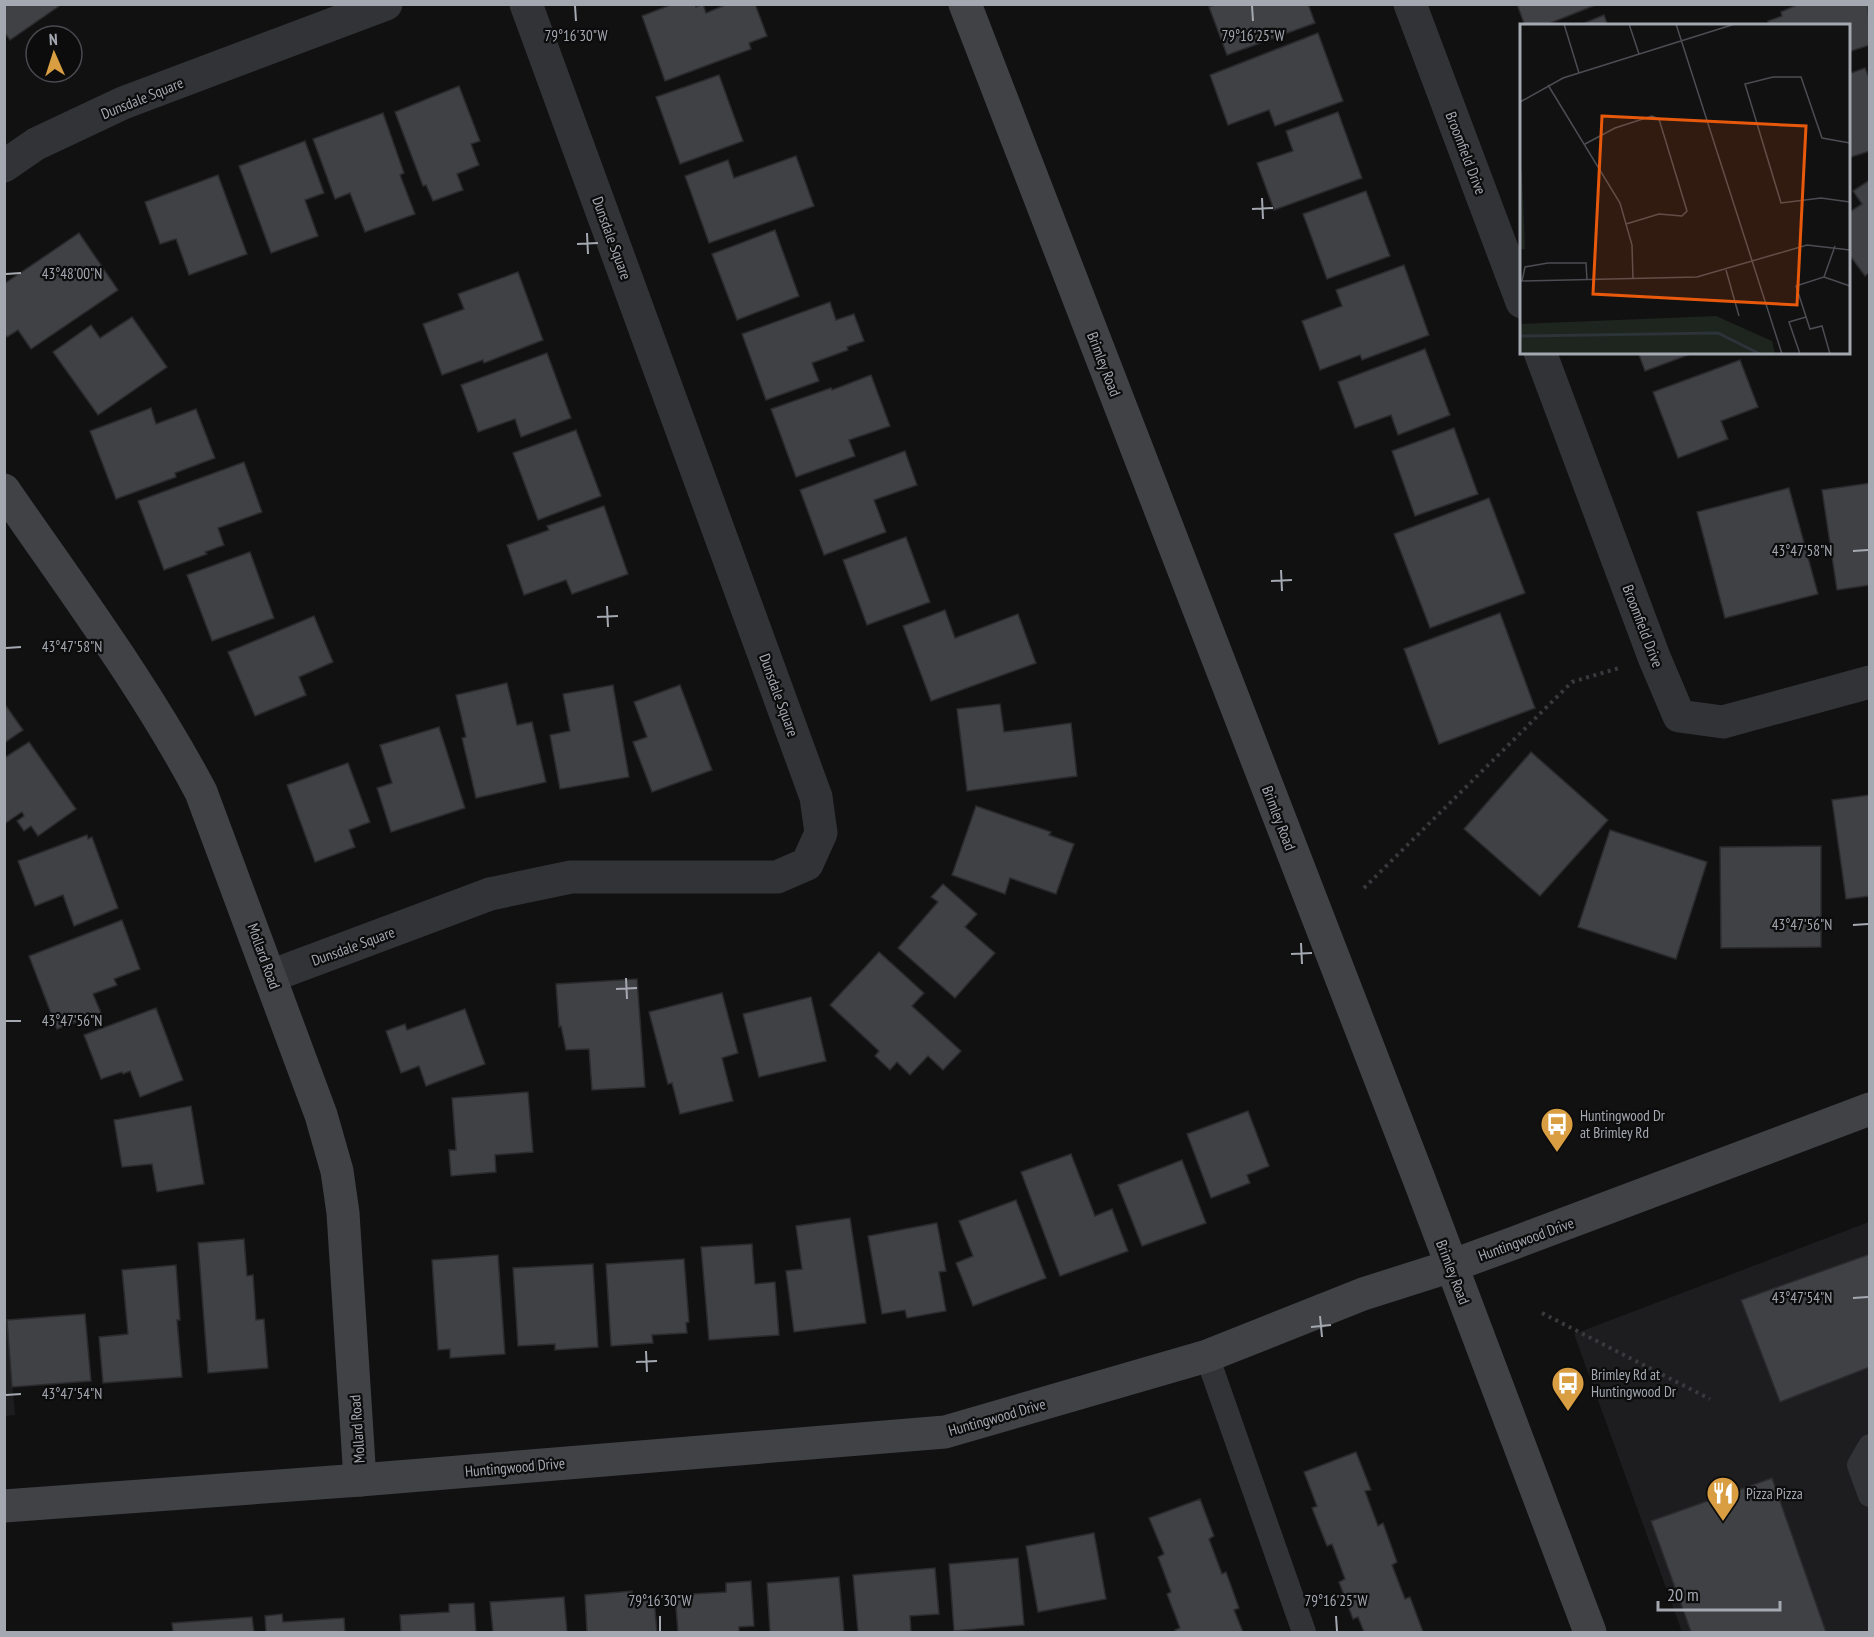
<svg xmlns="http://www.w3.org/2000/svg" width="1874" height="1637" viewBox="0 0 1874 1637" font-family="'PT Sans Narrow',sans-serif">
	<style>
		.built { fill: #1d1d1f }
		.building { fill: #404145; stroke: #2b2b2e; stroke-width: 1.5 }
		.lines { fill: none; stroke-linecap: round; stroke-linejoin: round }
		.path { stroke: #383a3d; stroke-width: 4; stroke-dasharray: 3 4.5; stroke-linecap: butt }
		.lane { stroke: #323336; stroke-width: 24 }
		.street { stroke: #323336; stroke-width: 33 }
		.secondary { stroke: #404246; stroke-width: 33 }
		.ticks { fill: none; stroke: #a4a8b1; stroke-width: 2 }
		.labels { text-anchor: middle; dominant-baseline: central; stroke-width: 4.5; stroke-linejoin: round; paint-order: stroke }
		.street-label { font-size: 15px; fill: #a4a8b1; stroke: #0c0c0d }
		.poi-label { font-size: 15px; fill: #a4a8b1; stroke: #0c0c0d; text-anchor: start }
		.inset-river { fill: none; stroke: #2c3339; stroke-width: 3 }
		.inset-road { fill: none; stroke: #4c4d52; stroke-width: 1.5 }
		.view { fill: #e8590c; fill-opacity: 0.15; stroke: #e8590c; stroke-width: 3 }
		.inset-edge { fill: none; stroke: #a4a8b1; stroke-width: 3 }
		.ticks-label { font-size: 15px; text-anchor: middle; fill: #a4a8b1; stroke: #0c0c0d; stroke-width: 4.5; stroke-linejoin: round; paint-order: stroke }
	</style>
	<rect width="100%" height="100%" fill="#111112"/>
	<g class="built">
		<polygon points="1869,1222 1869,1632 1682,1632 1574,1334"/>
		<polygon points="4,1288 15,1415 5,1416 4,1416"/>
	</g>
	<g class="building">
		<polygon points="4,4 62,4 10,40 4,32"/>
		<polygon points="673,4 695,4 696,7 703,4 706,13 728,4 755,4 767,36 749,43 751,49 665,81 642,16"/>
		<polygon points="1217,4 1308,4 1315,23 1227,55 1209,7"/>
		<polygon points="1517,4 1598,4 1543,26 1525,26"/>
		<polygon points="1799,4 1868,4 1870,45 1848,52 1848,26 1769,26 1768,21 1782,16 1781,12"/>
		<polygon points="1604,15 1608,26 1577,26"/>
		<polygon points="1318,33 1343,101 1275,126 1269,110 1228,125 1210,75"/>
		<polygon points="1865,68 1870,80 1870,151 1848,158 1848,74"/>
		<polygon points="719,75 743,141 680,164 656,97"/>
		<polygon points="459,86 480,141 471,144 479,165 457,174 463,190 433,201 426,185 423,186 395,112"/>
		<polygon points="1338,112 1362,178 1274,210 1257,163 1293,151 1286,131"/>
		<polygon points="383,113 404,173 400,175 415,214 365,232 350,193 335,199 313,139"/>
		<polygon points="305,141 324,193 305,200 318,236 271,253 239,166"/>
		<polygon points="796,156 814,206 709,243 685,176 728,160 734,178"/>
		<polygon points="218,175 247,254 189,275 176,239 160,244 145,202"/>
		<polygon points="1870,180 1870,272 1865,276 1848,253 1848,213 1862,204 1853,191"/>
		<polygon points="1366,191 1390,256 1327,279 1303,214"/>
		<polygon points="775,230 799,296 737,320 712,254"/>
		<polygon points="79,233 118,290 31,349 18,330 7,337 4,333 4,284"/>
		<polygon points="1404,265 1429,335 1362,360 1360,355 1320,370 1302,321 1342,306 1336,290"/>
		<polygon points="518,272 543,340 484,363 483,360 442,375 423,324 464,309 458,294"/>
		<polygon points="830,302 836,320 854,314 864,341 847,347 848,350 812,363 819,381 766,400 742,334"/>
		<polygon points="132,317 167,367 98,415 53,352 91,325 100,338"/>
		<polygon points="1425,349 1450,415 1398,435 1391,415 1355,428 1338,382"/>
		<polygon points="1638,352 1696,352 1645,371"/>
		<polygon points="547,353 571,418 521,437 515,419 478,432 461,385"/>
		<polygon points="1740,360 1758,407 1721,421 1728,439 1678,458 1653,392"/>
		<polygon points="871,375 890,426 849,440 855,456 796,477 771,409 831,388 832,390"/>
		<polygon points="151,408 156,424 196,409 215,458 175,473 176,477 116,499 90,431"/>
		<polygon points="1454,428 1478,494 1415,516 1392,451"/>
		<polygon points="576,430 601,496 538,520 513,453"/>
		<polygon points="905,451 917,485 874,500 886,532 824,555 800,490"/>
		<polygon points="244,462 262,512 218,528 224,545 205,552 207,554 164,570 138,501"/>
		<polygon points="1870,483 1870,585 1837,590 1822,490"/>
		<polygon points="1789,488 1818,594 1725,618 1697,512"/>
		<polygon points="1489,498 1525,593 1430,628 1394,534"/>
		<polygon points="604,506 628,574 572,594 566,580 524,595 507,545 549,530 547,526"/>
		<polygon points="906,537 930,602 867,625 843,560"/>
		<polygon points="250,552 274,618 212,641 187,575"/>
		<polygon points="945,610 955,638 1018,614 1036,663 931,701 903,626"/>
		<polygon points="1500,613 1535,708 1439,744 1404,649"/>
		<polygon points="314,616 333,662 299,677 306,695 255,716 228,652"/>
		<polygon points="507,683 517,725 532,722 546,782 476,798 462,738 466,737 456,695"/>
		<polygon points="613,685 629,777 560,789 550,735 570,731 563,694"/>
		<polygon points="680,685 712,770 652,792 633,742 647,737 634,702"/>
		<polygon points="4,703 23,730 4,743"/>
		<polygon points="1000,704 1004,732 1071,723 1077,776 967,791 957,709"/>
		<polygon points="439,727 465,808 391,832 377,788 392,783 380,745"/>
		<polygon points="29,742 76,809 38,836 31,826 24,831 17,821 24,816 22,812 4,824 4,758"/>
		<polygon points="1531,752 1608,820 1540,896 1464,829"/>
		<polygon points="348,763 370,822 349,830 355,847 315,862 287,785"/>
		<polygon points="1870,795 1870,896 1846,899 1832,800"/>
		<polygon points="976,806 1051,832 1049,835 1074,844 1056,894 1010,878 1005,894 952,875"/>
		<polygon points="1610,830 1707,862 1676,959 1578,927"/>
		<polygon points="87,835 88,839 92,837 118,908 74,926 63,895 35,906 18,861"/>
		<polygon points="1821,846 1821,947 1721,948 1720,847"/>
		<polygon points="943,884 977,914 965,927 995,953 955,998 898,948 938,902 931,897"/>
		<polygon points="122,920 140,969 114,979 117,985 93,994 101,1013 57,1029 29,956"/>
		<polygon points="879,952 924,993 912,1006 961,1051 943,1070 928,1056 910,1075 897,1062 890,1070 875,1056 879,1051 830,1005"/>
		<polygon points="637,979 645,1087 592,1090 589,1049 566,1050 561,1026 559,1027 556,984"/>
		<polygon points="722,993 738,1053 722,1058 733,1101 680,1114 672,1083 668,1084 649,1012"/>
		<polygon points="811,997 826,1061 759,1077 743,1014"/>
		<polygon points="156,1008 183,1080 140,1097 130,1071 123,1074 122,1072 101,1079 84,1035"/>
		<polygon points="465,1009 485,1064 426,1086 419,1066 401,1073 386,1031 405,1024 407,1030"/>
		<polygon points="528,1092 533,1152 495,1155 496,1172 451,1176 449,1150 456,1150 452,1098"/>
		<polygon points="191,1106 204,1184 157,1192 152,1164 122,1167 114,1120"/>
		<polygon points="1248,1111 1269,1166 1247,1175 1250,1183 1211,1198 1187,1134"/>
		<polygon points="1071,1154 1095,1216 1112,1209 1128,1251 1060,1276 1021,1172"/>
		<polygon points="1182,1160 1206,1223 1142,1246 1118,1185"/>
		<polygon points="1016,1200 1046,1278 973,1306 956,1263 973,1256 959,1221"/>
		<polygon points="850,1218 866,1323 794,1332 786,1271 802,1269 796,1226"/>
		<polygon points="937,1223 946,1271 939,1272 946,1311 907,1318 905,1310 882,1314 868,1236"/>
		<polygon points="244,1239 247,1276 253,1275 256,1320 264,1319 268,1368 208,1373 198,1243"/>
		<polygon points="752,1244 755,1284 775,1282 779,1335 709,1340 701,1247"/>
		<polygon points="1870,1254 1870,1367 1780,1402 1741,1300"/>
		<polygon points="498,1255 505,1354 450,1358 450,1349 438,1350 432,1260"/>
		<polygon points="684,1259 689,1322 686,1323 687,1333 652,1335 653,1343 611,1346 606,1264"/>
		<polygon points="593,1264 598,1347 555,1350 555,1344 518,1346 513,1268"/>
		<polygon points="176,1265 180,1320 177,1320 182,1377 103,1383 99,1337 128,1334 122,1270"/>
		<polygon points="85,1314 91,1381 12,1387 7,1320"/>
		<polygon points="1356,1452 1371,1490 1365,1491 1378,1526 1383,1523 1397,1562 1392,1565 1405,1599 1410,1597 1423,1632 1364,1632 1358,1617 1353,1619 1339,1582 1345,1579 1332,1544 1327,1546 1312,1508 1317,1506 1304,1472"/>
		<polygon points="1772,1478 1826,1632 1691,1632 1651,1521"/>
		<polygon points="1200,1499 1214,1536 1209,1539 1222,1574 1226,1572 1239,1608 1234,1610 1243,1632 1176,1632 1175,1630 1180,1628 1167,1594 1171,1592 1158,1557 1164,1554 1149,1518"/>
		<polygon points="1094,1533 1106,1599 1038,1612 1026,1546"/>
		<polygon points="1018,1558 1024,1625 954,1631 949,1564"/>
		<polygon points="935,1568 939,1614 910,1616 911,1632 858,1632 853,1575"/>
		<polygon points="839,1577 844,1632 770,1632 767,1583"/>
		<polygon points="751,1581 754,1626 739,1627 739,1632 678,1632 675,1595 726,1592 726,1583"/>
		<polygon points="632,1591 633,1600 654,1599 657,1632 587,1632 585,1595"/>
		<polygon points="564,1597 567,1632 493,1632 490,1602"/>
		<polygon points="474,1603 476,1632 401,1632 400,1615 449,1612 449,1604"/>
		<polygon points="282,1614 283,1622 344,1618 345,1632 266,1632 265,1616"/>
		<polygon points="252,1617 254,1632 173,1632 172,1623"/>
	</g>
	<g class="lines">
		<g class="path">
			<polyline points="1364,888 1572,682 1619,668"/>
			<polyline points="1542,1313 1710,1399"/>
		</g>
		<g class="lane">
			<polyline points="1207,1356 1304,1632"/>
			<polyline points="1870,1446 1859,1465 1870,1495"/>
		</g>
		<g class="street">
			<polyline points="1410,4 1522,302"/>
			<polyline points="4,166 36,144 123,103 386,4"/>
			<polyline points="1540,352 1654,657 1679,716 1723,722 1870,682"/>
			<polyline points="271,976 490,894 571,877 777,877 807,864 821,833 816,797 526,4"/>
		</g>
		<g class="secondary">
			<polyline points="965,4 1419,1179 1590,1632"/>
			<path d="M4 490C72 589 145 686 201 792L321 1115 337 1171 343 1213 360 1480"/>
			<polyline points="4,1506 360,1480 945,1432 1207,1356 1363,1294 1451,1266 1514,1243 1870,1109"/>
		</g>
	</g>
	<path class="ticks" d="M575 6 576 21M1252 6 1253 21M1262 198 1263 219M1252 209 1273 208M587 233 588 254M577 244 598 243M6 274 21 273M1853 551 1868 550M1281 570 1282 591M1271 581 1292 580M607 606 608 627M597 617 618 616M6 648 21 647M1853 925 1868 924M1301 943 1302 964M1291 954 1312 953M626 978 627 999M616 989 637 988M6 1021H21M1853 1298 1868 1297M1320 1316 1322 1337M1311 1327 1331 1325M646 1351 647 1372M636 1362 657 1361M6 1395 21 1394M660 1616V1631M1336 1616 1337 1631"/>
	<defs>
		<symbol id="bus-pin" viewBox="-11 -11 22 30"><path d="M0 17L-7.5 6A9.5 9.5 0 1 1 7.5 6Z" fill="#d99e42" stroke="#0c0c0d"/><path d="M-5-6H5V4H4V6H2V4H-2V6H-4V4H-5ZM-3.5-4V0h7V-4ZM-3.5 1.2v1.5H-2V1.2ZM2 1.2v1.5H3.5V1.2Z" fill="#fff"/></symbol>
		<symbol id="restaurant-pin" viewBox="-11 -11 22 30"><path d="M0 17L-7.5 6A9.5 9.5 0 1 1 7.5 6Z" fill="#d99e42" stroke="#0c0c0d"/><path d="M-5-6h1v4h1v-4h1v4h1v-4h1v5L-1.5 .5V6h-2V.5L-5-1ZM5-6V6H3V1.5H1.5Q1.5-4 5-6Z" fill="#fff"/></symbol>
	</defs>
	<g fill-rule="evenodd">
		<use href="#bus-pin" x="1538" y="1105" width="38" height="52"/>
		<use href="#bus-pin" x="1549" y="1364" width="38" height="52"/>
		<use href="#restaurant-pin" x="1704" y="1474" width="38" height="52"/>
	</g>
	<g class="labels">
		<g class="street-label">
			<text transform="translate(142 98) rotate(-22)">Dunsdale Square</text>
			<text transform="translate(1466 153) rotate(69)">Broomfield Drive</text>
			<text transform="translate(612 238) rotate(70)">Dunsdale Square</text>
			<text transform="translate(1104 364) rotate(69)">Brimley Road</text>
			<text transform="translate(1643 626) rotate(69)">Broomfield Drive</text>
			<text transform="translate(779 695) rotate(70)">Dunsdale Square</text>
			<text transform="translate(1279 818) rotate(69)">Brimley Road</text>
			<text transform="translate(353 946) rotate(-20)">Dunsdale Square</text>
			<text transform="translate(264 956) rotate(70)">Mollard Road</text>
			<text transform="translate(1526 1239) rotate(-20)">Huntingwood Drive</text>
			<text transform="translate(1453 1272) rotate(69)">Brimley Road</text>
			<text transform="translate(997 1417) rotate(-16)">Huntingwood Drive</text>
			<text transform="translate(357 1429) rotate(-94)">Mollard Road</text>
			<text transform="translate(515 1467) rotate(-5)">Huntingwood Drive</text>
		</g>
		<g class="poi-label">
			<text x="1580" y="1115">Huntingwood Dr<tspan x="1580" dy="17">at Brimley Rd</tspan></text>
			<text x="1591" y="1374">Brimley Rd at<tspan x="1591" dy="17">Huntingwood Dr</tspan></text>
			<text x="1746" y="1493">Pizza Pizza</text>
		</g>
	</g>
	<g transform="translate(1520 24)">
		<rect width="330" height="330" fill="#111112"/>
		<path d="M2 147 5 225H0V148ZM196 292 252 317 255 330H0V300Z" fill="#1e241e"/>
		<path class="inset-river" d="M0 312 198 309 240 330"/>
		<path class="inset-road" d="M44 0 59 49M109 0 119 30M156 0 262 330M28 61 100 179 112 221 113 255M0 78 43 54 215 0M330 119 302 114 281 53H253L225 60 261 179 301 174 330 178M65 120 95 104 132 92 139 95 167 187 162 192 139 190 106 200M206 246 219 292M304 253 330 262M0 257 177 253 287 221 330 226M2 257 5 243 28 239H66L67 256M280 330 269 298 286 293M310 330 302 302 290 305 276 262 304 253 315 222"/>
		<path class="view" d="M82 92 286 102 277 281 73 270Z"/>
		<rect width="330" height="330" class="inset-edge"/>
	</g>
	<g class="ticks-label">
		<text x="576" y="41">79°16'30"W</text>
		<text x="1253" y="41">79°16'25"W</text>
		<text x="72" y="279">43°48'00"N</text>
		<text x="1802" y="556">43°47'58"N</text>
		<text x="72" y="652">43°47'58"N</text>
		<text x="1802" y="930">43°47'56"N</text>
		<text x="72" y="1026">43°47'56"N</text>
		<text x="1802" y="1303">43°47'54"N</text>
		<text x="72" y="1399">43°47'54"N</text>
		<text x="660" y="1606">79°16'30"W</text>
		<text x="1336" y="1606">79°16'25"W</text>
	</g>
	<rect width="1874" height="1637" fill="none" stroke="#a4a8b1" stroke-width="12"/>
	<g transform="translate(54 54) rotate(357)"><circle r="28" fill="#0c0c0d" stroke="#494a4f" stroke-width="1.5"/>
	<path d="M0-4.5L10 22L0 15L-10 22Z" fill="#d99e42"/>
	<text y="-9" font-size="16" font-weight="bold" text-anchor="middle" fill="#a4a8b1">N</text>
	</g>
	<path d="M1658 1601v9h122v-9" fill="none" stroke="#a4a8b1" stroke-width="3"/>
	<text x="1667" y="1601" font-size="18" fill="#a4a8b1" stroke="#0c0c0d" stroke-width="4.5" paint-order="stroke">20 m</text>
</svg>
